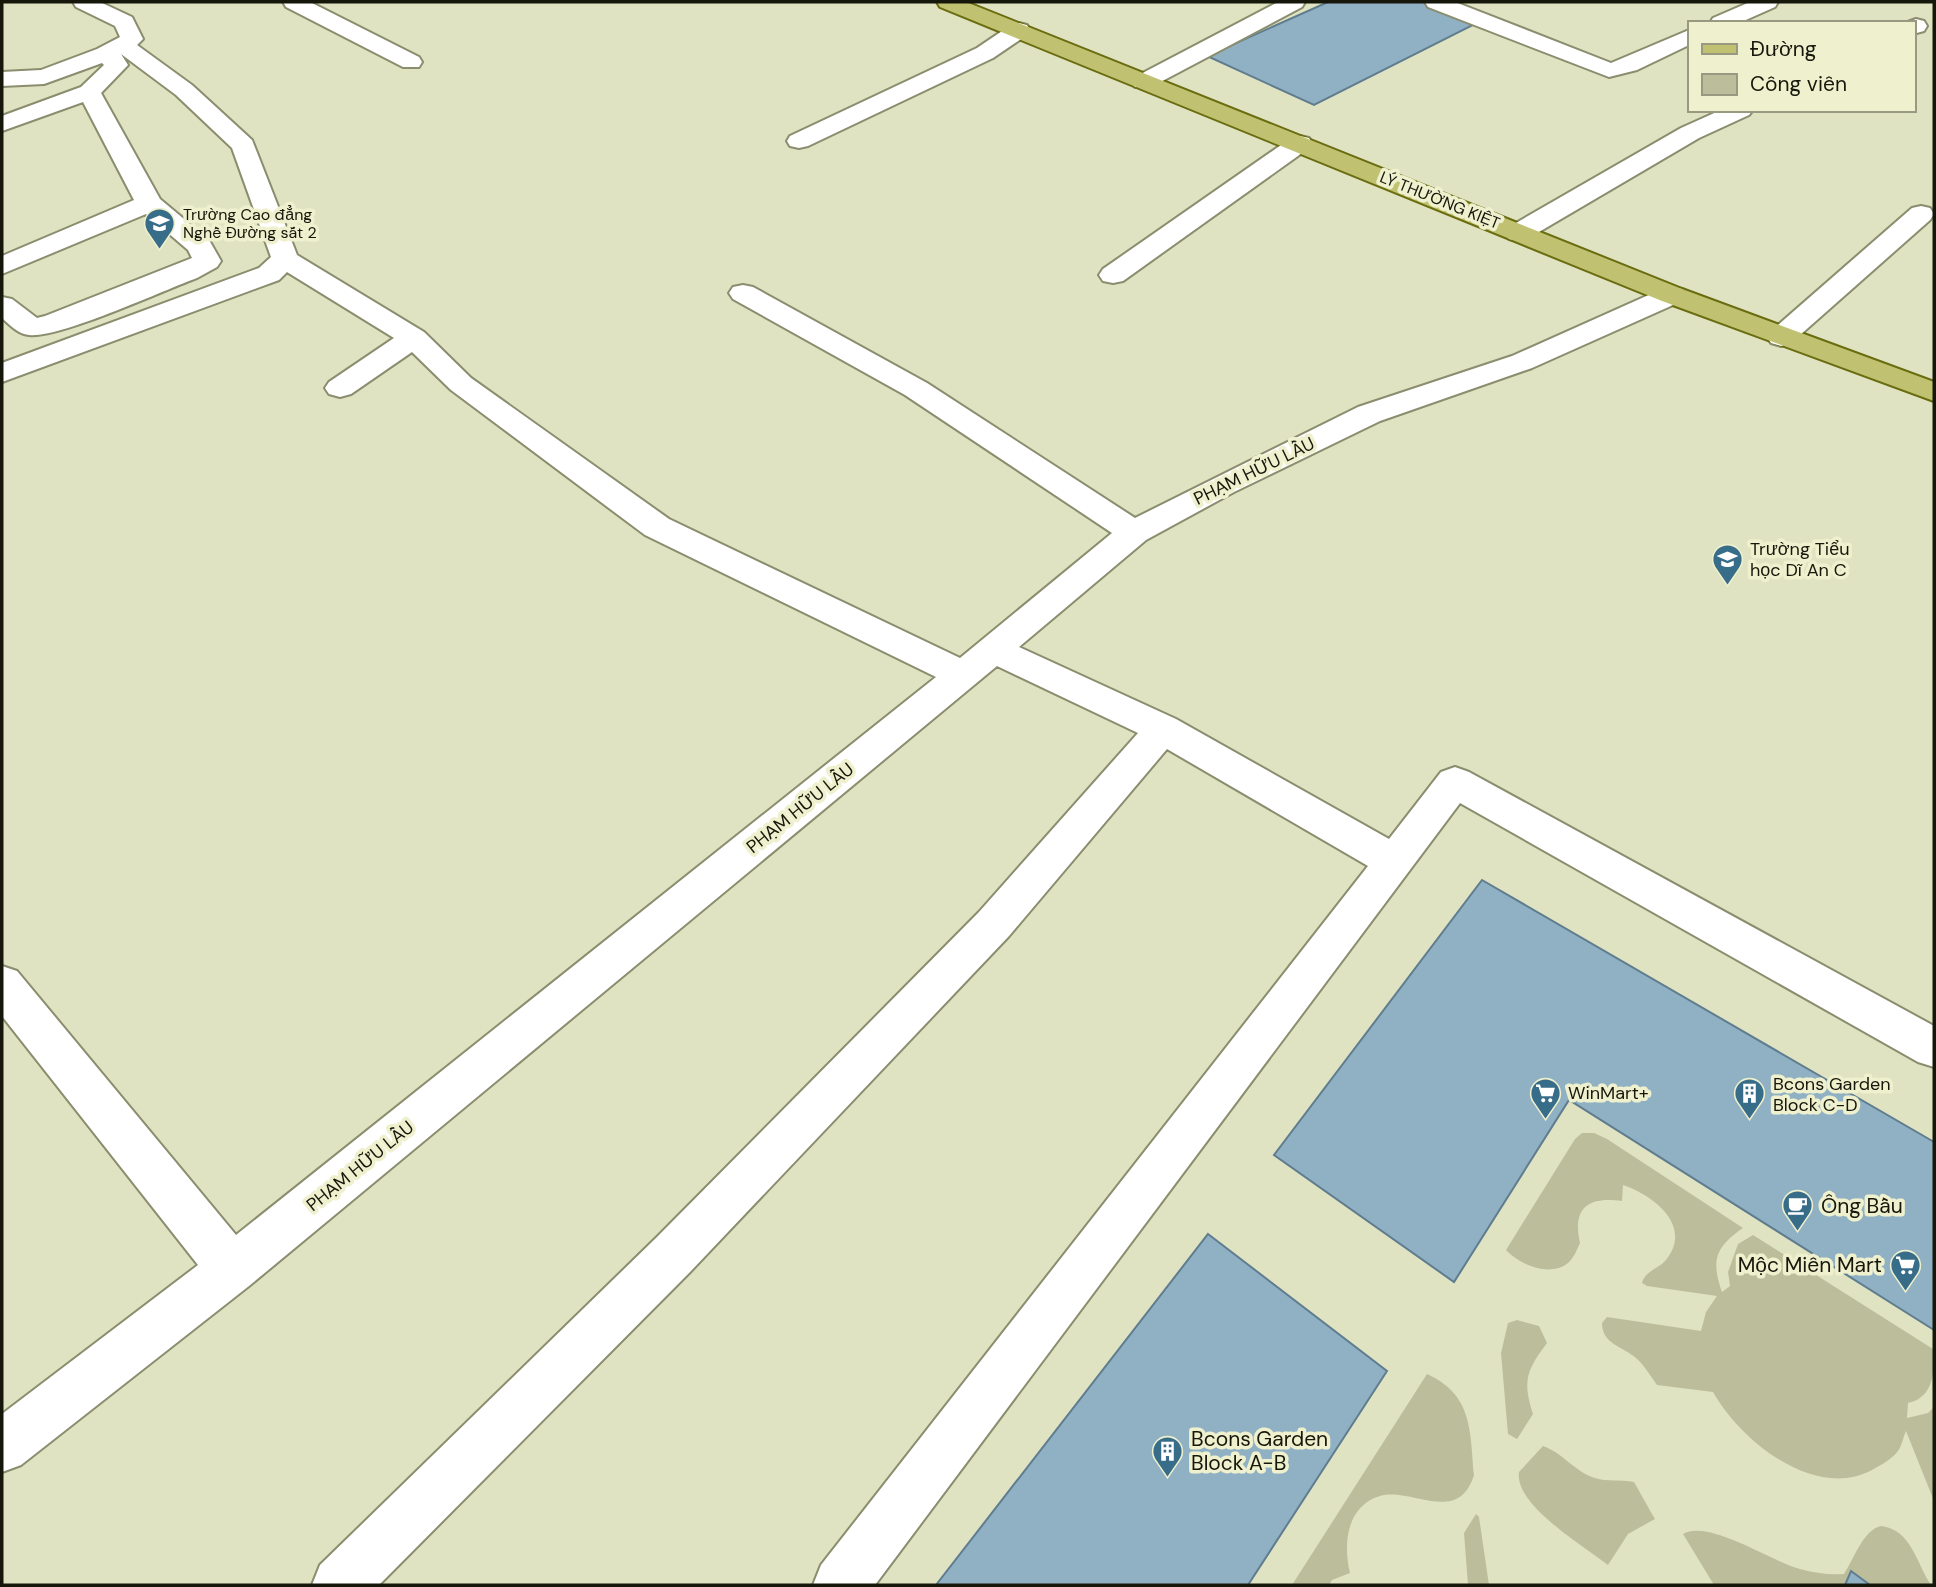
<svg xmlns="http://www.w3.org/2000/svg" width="1936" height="1587" viewBox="0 0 1936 1587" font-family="'DM Sans',sans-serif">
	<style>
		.green { fill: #bcbe9b }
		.building { fill: #90b0c3; stroke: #5f7d8f; stroke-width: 2 }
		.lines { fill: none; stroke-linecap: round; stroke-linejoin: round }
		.minor-casing { stroke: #8a8d6e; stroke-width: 4 }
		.major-casing { stroke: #6a6c10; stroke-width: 4 }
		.minor { fill: #fff; fill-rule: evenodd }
		.major { fill: #c1c271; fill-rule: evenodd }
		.labels { text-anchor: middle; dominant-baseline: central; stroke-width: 7; stroke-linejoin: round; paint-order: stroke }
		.far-street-label { font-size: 16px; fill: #16170b; stroke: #eef0ce }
		.far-poi-label { font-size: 16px; fill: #16170b; stroke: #eef0ce; text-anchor: start }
		.street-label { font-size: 18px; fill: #16170b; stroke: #eef0ce }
		.poi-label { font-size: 18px; fill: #16170b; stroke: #eef0ce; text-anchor: start }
		.near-poi-label { font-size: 21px; fill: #16170b; stroke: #eef0ce; text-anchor: start }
	</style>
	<rect width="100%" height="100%" fill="#e0e3c1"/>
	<g class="green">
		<path d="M1582 1133H1594L1607 1139 1743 1228C1715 1247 1711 1261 1722 1292L1730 1286 1728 1272 1738 1244 1753 1235 1933 1349C1935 1370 1934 1398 1908 1403L1907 1418 1928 1413 1934 1407V1501L1906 1431C1903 1437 1902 1446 1898 1451 1892 1459 1881 1465 1872 1470 1814 1501 1740 1440 1713 1392L1657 1385C1650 1375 1644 1365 1636 1358 1622 1346 1602 1344 1602 1323L1607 1317 1701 1331 1706 1312 1717 1296 1647 1286 1642 1283C1645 1271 1658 1269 1665 1261 1694 1227 1655 1196 1623 1185L1622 1201C1588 1196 1572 1208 1580 1243 1577 1249 1574 1258 1568 1263 1550 1278 1519 1264 1506 1250L1575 1139Z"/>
		<path d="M1517 1320 1539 1326 1547 1343C1527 1370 1522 1380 1533 1414L1517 1439 1508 1434 1501 1353 1508 1323Z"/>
		<path d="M1427 1374C1473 1395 1470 1431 1474 1475 1458 1526 1412 1487 1380 1496 1346 1506 1343 1545 1350 1573L1332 1580 1329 1585H1292Z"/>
		<path d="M1543 1446C1563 1453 1575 1472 1595 1478 1607 1482 1621 1479 1634 1482L1652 1514 1655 1519 1628 1534 1608 1565C1584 1546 1514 1505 1519 1472Z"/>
		<polygon points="1476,1514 1479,1517 1489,1585 1468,1585 1464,1533"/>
		<path d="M1881 1526C1912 1530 1916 1563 1931 1585H1714L1683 1534C1709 1519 1772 1562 1800 1569 1814 1573 1829 1575 1844 1574 1854 1559 1863 1530 1881 1526Z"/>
	</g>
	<g class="building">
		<polygon points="1328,2 1426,2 1479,22 1314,105 1207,56"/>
		<polygon points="1482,880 1934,1142 1934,1330 1569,1100 1454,1282 1274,1155"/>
		<polygon points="1208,1234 1387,1371 1248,1585 936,1585"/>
		<polygon points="1851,1571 1870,1585 1845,1585"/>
	</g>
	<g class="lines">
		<defs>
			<g id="minor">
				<path d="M73 2H100L132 17 143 39 137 45 192 85 252 140 297 255 424 332 471 378 669 519 960 658 1112 533 905 395 733 299 729 293 733 287 743 285 753 287 927 383 1135 518 1358 407 1512 356 1662 289 1672 287 1682 289 1686 295 1682 301 1532 368 1380 421 1234 492 1146 540 1019 647 1176 719 1389 839 1441 772 1455 767 1469 772 1934 1026V1067L1918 1062 1460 803 875 1585H813L821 1565 1368 866 1167 749 1009 936 691 1271 379 1585H312L320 1565 657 1237 979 912 1138 733 997 666 249 1286 21 1465 2 1472V1414L198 1265 2 1016V966L17 971 236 1235 936 677 645 535 451 390 412 352 351 394 340 397 329 394 325 388 329 382 394 338 287 272 279 280 2 382V363L259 268 271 257 232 148 176 95 121 54 128 65 101 93 160 199 209 240 221 261 217 267 197 278C164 290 58 339 29 335 18 334 10 325 2 318V297L12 299 37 318 45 316 192 258 188 250 146 214 2 274V256L134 200 83 102 2 131V116L81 87 104 65 102 63 44 84 2 86V72L41 70 97 49 120 37 115 26 76 7Z"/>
				<polygon points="283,2 310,2 419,57 422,62 419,67 403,67 286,7"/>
				<polygon points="1278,2 1305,2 1302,7 1151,87 1135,87 1131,82 1135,77"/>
				<polygon points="1425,2 1455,2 1611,63 1689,30 1689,45 1637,70 1609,77 1428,7"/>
				<polygon points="1750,2 1778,2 1775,7 1739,23 1710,23 1713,18"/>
				<polygon points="1916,19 1924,21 1927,26 1924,31 1913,34 1913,23 1905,23"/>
				<polygon points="1019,23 1027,25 1030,30 1027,35 993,58 808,146 799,148 790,146 787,141 790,136 977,48 1011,25"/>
				<polygon points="1721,110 1753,110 1749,115 1699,138 1527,239 1518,241 1509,239 1505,233 1509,227 1681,128"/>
				<polygon points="1300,136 1309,138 1312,143 1309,148 1123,281 1113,283 1103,281 1099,275 1103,269 1291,138"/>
				<polygon points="1921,206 1930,208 1934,214 1930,220 1791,343 1781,346 1771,343 1767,337 1771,331 1912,208"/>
			</g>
			<polygon id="major" points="937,2 966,2 1682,289 1934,382 1934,401 1662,301 940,7"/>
		</defs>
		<use href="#minor" class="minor-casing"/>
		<use href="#major" class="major-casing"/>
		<use href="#minor" class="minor"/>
		<use href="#major" class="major"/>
	</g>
	<defs>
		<symbol id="university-pin" viewBox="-11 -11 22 30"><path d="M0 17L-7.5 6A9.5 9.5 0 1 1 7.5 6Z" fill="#386d89" stroke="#eef0ce"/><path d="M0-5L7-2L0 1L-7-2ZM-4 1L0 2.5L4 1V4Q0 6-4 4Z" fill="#fff"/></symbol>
		<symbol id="school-pin" viewBox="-11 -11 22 30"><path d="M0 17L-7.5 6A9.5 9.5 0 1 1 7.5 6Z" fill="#386d89" stroke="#eef0ce"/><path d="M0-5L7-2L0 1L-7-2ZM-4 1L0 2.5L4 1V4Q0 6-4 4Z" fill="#fff"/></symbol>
		<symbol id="supermarket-pin" viewBox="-11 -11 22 30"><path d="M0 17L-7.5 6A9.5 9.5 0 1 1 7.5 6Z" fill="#386d89" stroke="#eef0ce"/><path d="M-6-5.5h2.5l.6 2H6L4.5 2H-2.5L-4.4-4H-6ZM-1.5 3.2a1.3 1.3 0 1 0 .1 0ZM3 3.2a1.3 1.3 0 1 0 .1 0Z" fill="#fff"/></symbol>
		<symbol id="building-pin" viewBox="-11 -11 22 30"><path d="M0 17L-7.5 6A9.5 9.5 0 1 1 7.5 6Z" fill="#386d89" stroke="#eef0ce"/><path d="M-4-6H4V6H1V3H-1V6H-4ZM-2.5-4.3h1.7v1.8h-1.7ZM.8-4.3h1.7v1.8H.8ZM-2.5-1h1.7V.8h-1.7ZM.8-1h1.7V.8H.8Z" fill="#fff"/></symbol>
		<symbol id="cafe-pin" viewBox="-11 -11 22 30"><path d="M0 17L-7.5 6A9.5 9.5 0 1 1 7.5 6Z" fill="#386d89" stroke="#eef0ce"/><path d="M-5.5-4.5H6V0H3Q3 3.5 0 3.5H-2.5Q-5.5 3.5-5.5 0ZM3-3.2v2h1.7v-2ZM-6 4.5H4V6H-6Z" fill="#fff"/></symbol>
	</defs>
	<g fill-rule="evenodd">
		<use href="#university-pin" x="142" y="206" width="35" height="47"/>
		<use href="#school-pin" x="1710" y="542" width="35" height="47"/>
		<use href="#supermarket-pin" x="1528" y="1076" width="35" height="47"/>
		<use href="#building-pin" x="1732" y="1076" width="35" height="47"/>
		<use href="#cafe-pin" x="1780" y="1188" width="35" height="47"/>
		<use href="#supermarket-pin" x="1888" y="1248" width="35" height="47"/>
		<use href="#building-pin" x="1150" y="1434" width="35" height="47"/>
	</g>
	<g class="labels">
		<g class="far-street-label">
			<text transform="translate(1440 200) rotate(22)">LÝ THƯỜNG KIỆT</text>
		</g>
		<g class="far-poi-label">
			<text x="183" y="214">Trường Cao đẳng<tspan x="183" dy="18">Nghề Đường sắt 2</tspan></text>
		</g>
		<g class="street-label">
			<text transform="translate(1254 471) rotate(-26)">PHẠM HỮU LẦU</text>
			<text transform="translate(800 808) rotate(-39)">PHẠM HỮU LẦU</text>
			<text transform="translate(360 1166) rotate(-39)">PHẠM HỮU LẦU</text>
		</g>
		<g class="poi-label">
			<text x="1750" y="549">Trường Tiểu<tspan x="1750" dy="21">học Dĩ An C</tspan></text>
			<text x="1773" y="1084">Bcons Garden<tspan x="1773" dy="21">Block C-D</tspan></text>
			<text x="1568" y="1093">WinMart+</text>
		</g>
		<g class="near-poi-label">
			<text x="1821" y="1206">Ông Bầu</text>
			<text x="1882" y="1265" text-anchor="end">Mộc Miên Mart</text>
			<text x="1191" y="1439">Bcons Garden<tspan x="1191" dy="24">Block A-B</tspan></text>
		</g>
	</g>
	<rect width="1936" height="1587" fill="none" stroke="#16170b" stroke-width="7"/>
	<rect x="1688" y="21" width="228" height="91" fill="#eef0ce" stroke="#989980" stroke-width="2"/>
	<rect x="1702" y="44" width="35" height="10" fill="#c1c271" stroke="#989980" stroke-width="2"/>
	<text x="1750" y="56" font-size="21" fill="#16170b">Đường</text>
	<rect x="1702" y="74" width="35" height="21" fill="#bcbe9b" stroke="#989980" stroke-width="2"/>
	<text x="1750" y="91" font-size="21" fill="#16170b">Công viên</text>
</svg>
